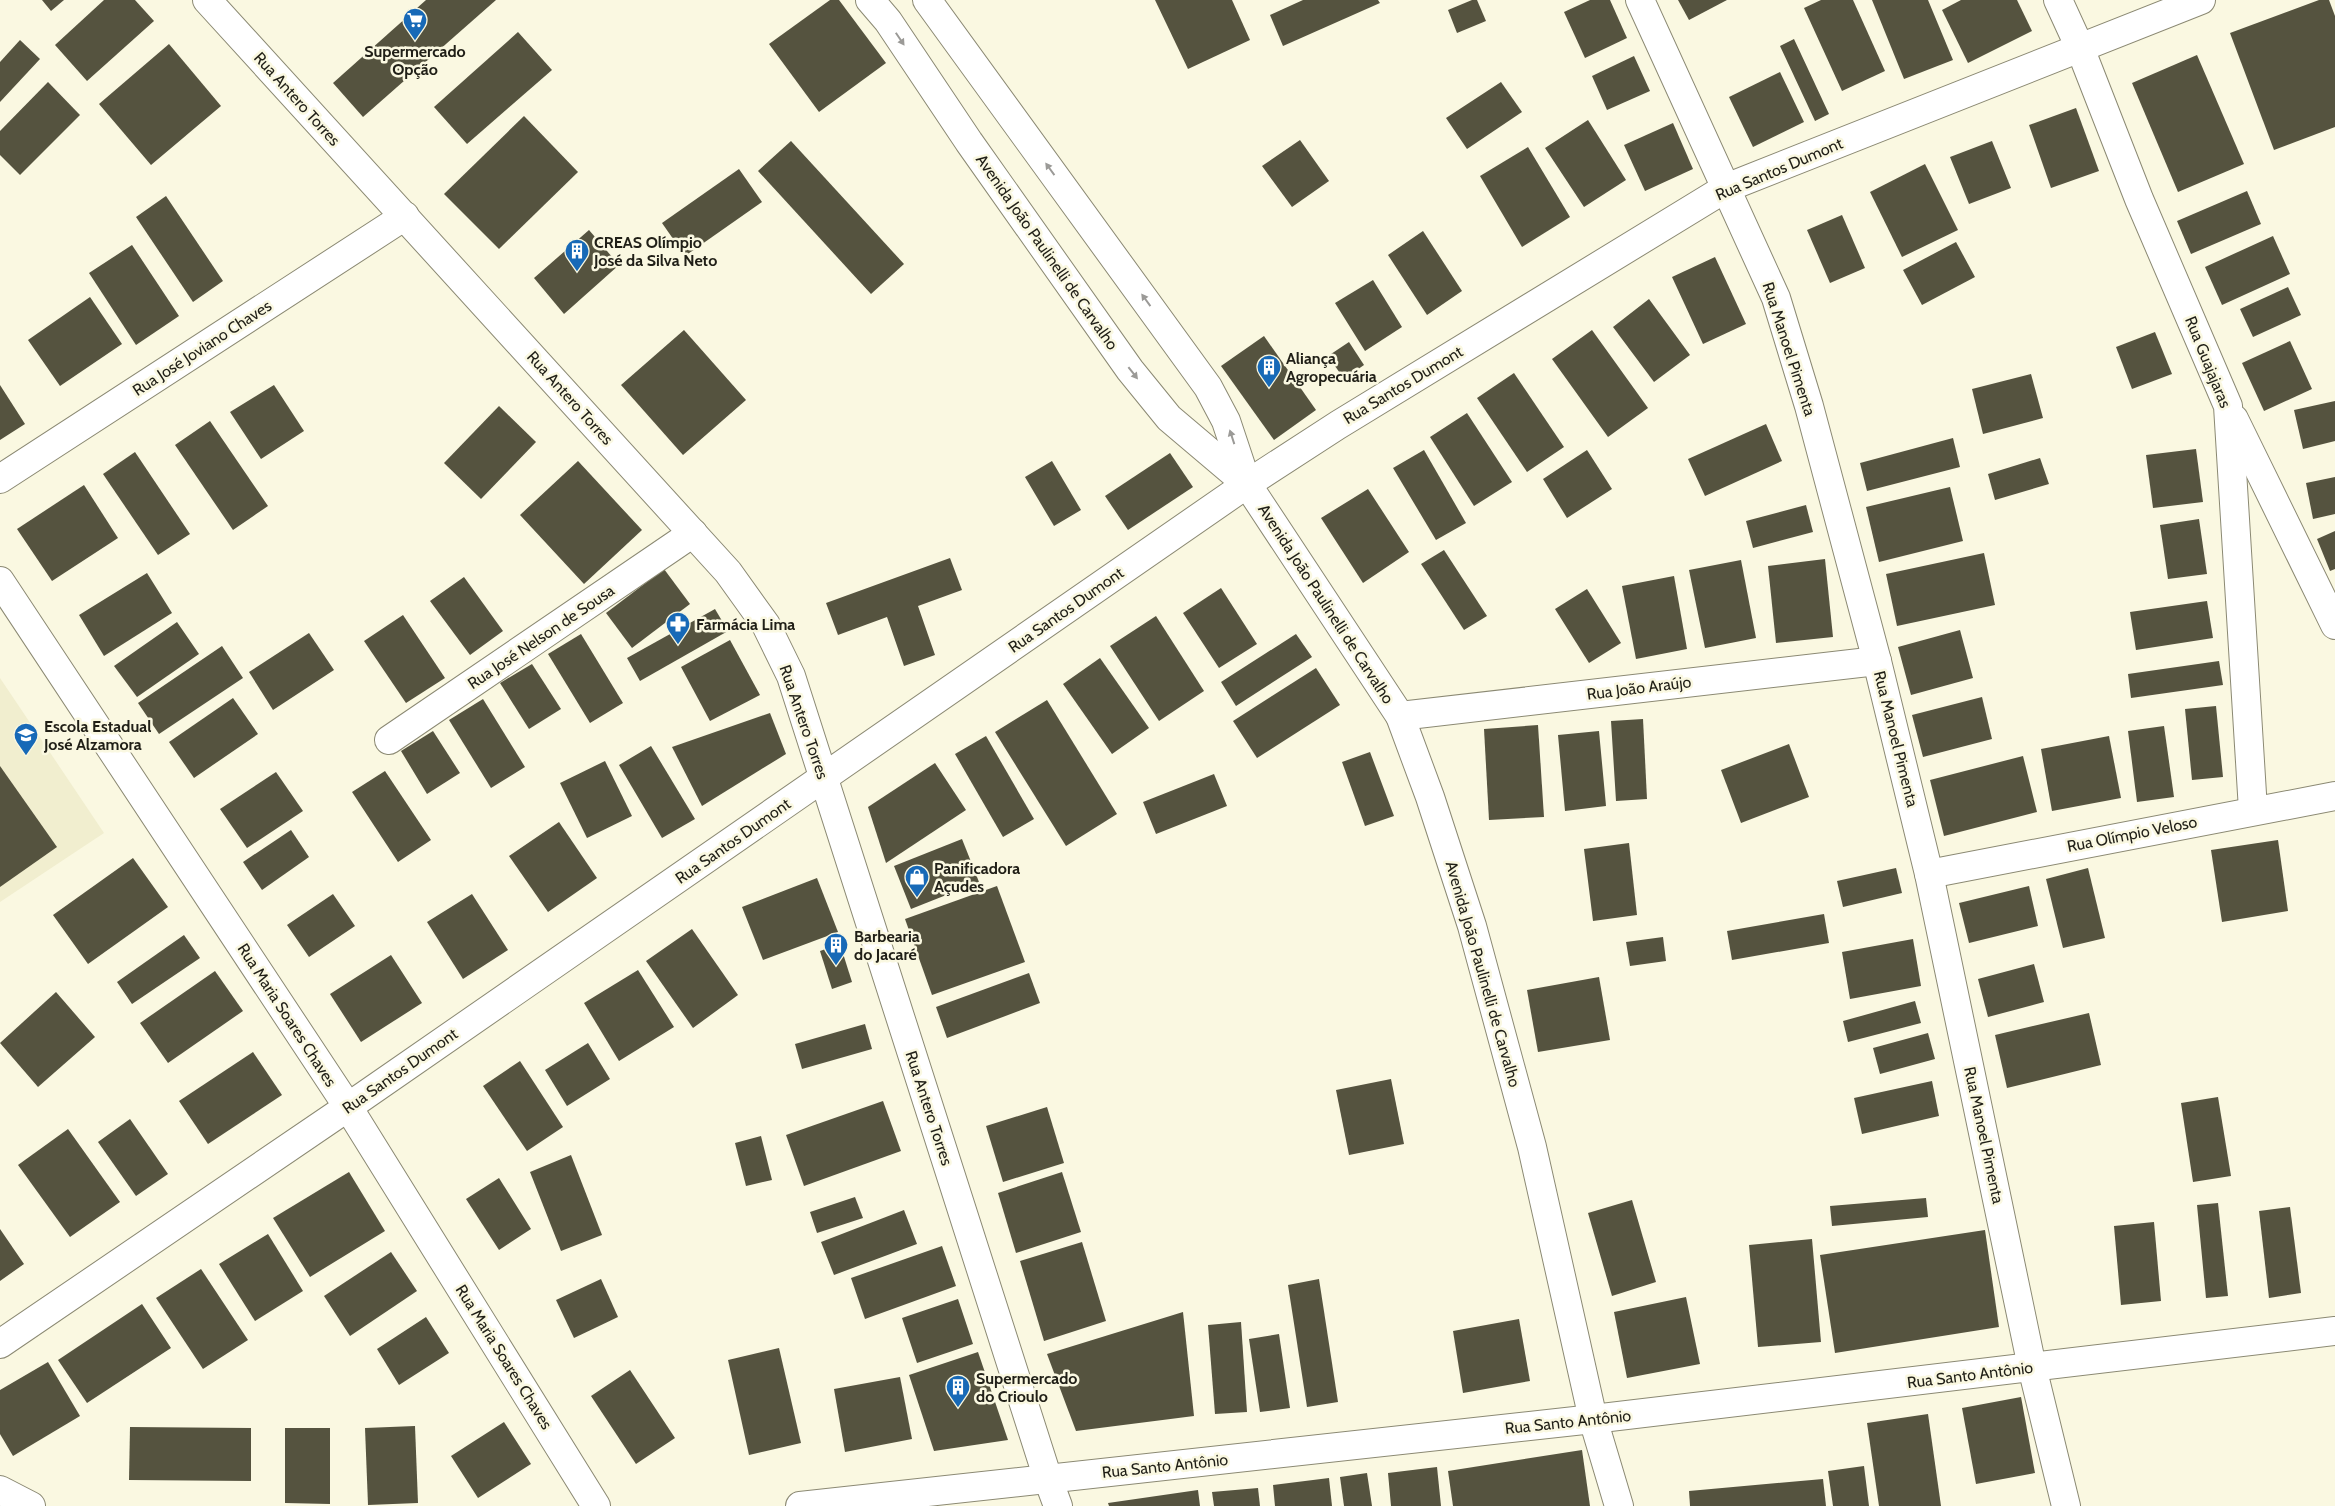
<svg xmlns="http://www.w3.org/2000/svg" width="2335" height="1506" viewBox="0 0 2335 1506" font-family="Cabin,sans-serif">
	<style>
		.built { fill: #f1eecf }
		.building { fill: #55533f }
		.lines { fill: none; stroke-linecap: round; stroke-linejoin: round }
		.minor-casing { stroke: #8b8973; stroke-width: 30 }
		.major-casing { stroke: #8b8973; stroke-width: 30 }
		.minor { stroke: #fff; stroke-width: 28 }
		.major { stroke: #fff; stroke-width: 28 }
		.oneway { fill: #9b9a97 }
		.labels { text-anchor: middle; dominant-baseline: central; stroke-width: 5; stroke-linejoin: round; paint-order: stroke }
		.poi-label { font-size: 16px; font-weight: bold; fill: #201f17; stroke: #faf8e1; text-anchor: start }
		.street-label { font-size: 16px; fill: #201f17; stroke: #faf8e1 }
	</style>
	<rect width="100%" height="100%" fill="#faf8e1"/>
	<polygon class="built" points="0,678 104,833 0,902"/>
	<g class="building">
		<polygon points="42,0 64,0 51,11"/>
		<polygon points="104,0 135,0 154,21 87,81 55,45"/>
		<polygon points="426,0 496,0 363,117 333,83"/>
		<polygon points="830,0 839,0 886,63 819,112 769,44"/>
		<polygon points="1155,0 1232,0 1250,40 1188,69"/>
		<polygon points="1303,0 1378,0 1380,3 1283,46 1270,15"/>
		<polygon points="1472,0 1477,0 1486,21 1457,33 1448,10"/>
		<polygon points="1590,0 1610,0 1627,38 1585,58 1564,12"/>
		<polygon points="1678,0 1727,0 1689,20"/>
		<polygon points="1821,0 1853,0 1885,71 1842,91 1804,8"/>
		<polygon points="1872,0 1928,0 1953,60 1904,79"/>
		<polygon points="1961,0 2017,0 2032,31 1968,63 1942,10"/>
		<polygon points="2319,0 2329,0 2335,16 2335,127 2274,150 2230,33"/>
		<polygon points="518,32 552,70 467,144 434,107"/>
		<polygon points="1794,39 1829,114 1815,121 1780,46"/>
		<polygon points="20,40 40,59 0,102 0,62"/>
		<polygon points="169,44 221,106 151,165 99,104"/>
		<polygon points="2197,55 2244,164 2178,192 2132,83"/>
		<polygon points="1634,56 1650,91 1607,110 1592,76"/>
		<polygon points="1780,72 1804,122 1753,147 1729,97"/>
		<polygon points="48,82 80,115 20,175 0,155 0,131"/>
		<polygon points="1501,82 1522,112 1467,149 1446,118"/>
		<polygon points="2076,108 2099,171 2051,188 2029,125"/>
		<polygon points="524,116 578,172 499,249 444,194"/>
		<polygon points="1588,120 1626,180 1584,207 1545,148"/>
		<polygon points="1673,123 1693,169 1645,191 1624,145"/>
		<polygon points="1300,140 1329,181 1292,207 1262,166"/>
		<polygon points="791,141 904,264 871,294 758,171"/>
		<polygon points="1992,141 2011,188 1969,204 1950,157"/>
		<polygon points="1528,147 1570,217 1522,247 1480,176"/>
		<polygon points="1925,164 1958,230 1902,257 1870,192"/>
		<polygon points="739,169 762,202 685,256 662,223"/>
		<polygon points="2247,191 2261,224 2191,254 2177,221"/>
		<polygon points="166,196 223,281 193,302 136,217"/>
		<polygon points="1842,215 1865,268 1830,283 1807,230"/>
		<polygon points="589,230 619,265 564,314 534,278"/>
		<polygon points="1423,231 1462,291 1427,315 1388,255"/>
		<polygon points="2273,236 2290,274 2222,305 2205,267"/>
		<polygon points="1956,242 1975,277 1922,305 1903,270"/>
		<polygon points="132,245 179,316 136,345 89,273"/>
		<polygon points="1715,257 1746,324 1703,344 1672,277"/>
		<polygon points="1373,280 1402,327 1365,351 1335,303"/>
		<polygon points="2288,287 2301,315 2253,337 2240,309"/>
		<polygon points="90,297 122,344 60,386 28,340"/>
		<polygon points="1649,299 1690,355 1654,382 1613,327"/>
		<polygon points="684,330 746,400 683,455 621,385"/>
		<polygon points="1592,330 1648,408 1608,437 1552,359"/>
		<polygon points="2155,332 2172,374 2132,389 2116,347"/>
		<polygon points="1264,336 1316,410 1274,440 1221,366"/>
		<polygon points="2290,341 2312,389 2264,411 2242,363"/>
		<polygon points="1349,342 1364,365 1344,379 1328,356"/>
		<polygon points="1514,373 1564,447 1527,472 1477,398"/>
		<polygon points="2031,374 2043,418 1983,434 1972,389"/>
		<polygon points="0,385 25,424 0,440"/>
		<polygon points="274,385 304,431 261,459 230,412"/>
		<polygon points="2335,401 2335,441 2303,449 2294,410"/>
		<polygon points="499,406 536,442 481,499 444,463"/>
		<polygon points="1467,413 1512,482 1474,506 1430,437"/>
		<polygon points="210,421 268,506 233,530 175,445"/>
		<polygon points="1766,424 1782,461 1705,496 1688,459"/>
		<polygon points="1953,438 1960,467 1867,491 1860,463"/>
		<polygon points="2196,449 2203,502 2153,508 2146,455"/>
		<polygon points="1424,450 1466,523 1436,540 1393,468"/>
		<polygon points="1587,450 1612,489 1567,518 1543,479"/>
		<polygon points="135,452 190,534 158,555 103,474"/>
		<polygon points="1170,453 1193,487 1128,530 1105,496"/>
		<polygon points="2040,458 2049,484 1995,500 1988,474"/>
		<polygon points="578,461 642,530 584,584 520,515"/>
		<polygon points="1052,461 1081,510 1054,526 1025,477"/>
		<polygon points="2335,477 2335,514 2313,519 2306,483"/>
		<polygon points="84,485 118,538 52,581 17,529"/>
		<polygon points="1950,487 1963,541 1879,562 1866,507"/>
		<polygon points="1368,489 1409,552 1363,583 1321,518"/>
		<polygon points="1806,505 1813,532 1753,548 1746,521"/>
		<polygon points="2199,519 2207,574 2168,579 2160,525"/>
		<polygon points="2335,531 2335,569 2330,571 2317,539"/>
		<polygon points="1444,550 1487,616 1464,630 1421,564"/>
		<polygon points="1984,553 1995,605 1897,626 1886,574"/>
		<polygon points="950,558 962,590 918,606 935,655 904,666 887,617 838,635 826,603"/>
		<polygon points="1825,559 1833,637 1776,643 1768,566"/>
		<polygon points="1741,560 1756,638 1705,648 1689,570"/>
		<polygon points="664,569 690,604 632,648 606,613"/>
		<polygon points="147,573 172,613 104,656 79,615"/>
		<polygon points="1674,576 1687,649 1636,659 1622,586"/>
		<polygon points="464,577 503,631 470,655 430,601"/>
		<polygon points="1221,588 1257,644 1219,668 1183,613"/>
		<polygon points="1587,589 1621,643 1589,663 1555,609"/>
		<polygon points="2207,601 2213,638 2136,650 2130,612"/>
		<polygon points="715,609 728,631 640,681 627,658"/>
		<polygon points="403,615 445,678 406,703 364,641"/>
		<polygon points="1156,616 1204,691 1159,721 1110,646"/>
		<polygon points="177,622 199,654 137,697 114,666"/>
		<polygon points="1960,630 1973,678 1911,695 1898,647"/>
		<polygon points="309,633 334,670 273,710 249,672"/>
		<polygon points="581,634 623,703 590,723 548,654"/>
		<polygon points="1296,634 1312,657 1236,706 1221,682"/>
		<polygon points="730,640 760,695 710,721 681,667"/>
		<polygon points="222,646 243,678 159,734 138,703"/>
		<polygon points="1100,658 1149,728 1112,754 1063,684"/>
		<polygon points="2219,661 2223,685 2131,698 2128,674"/>
		<polygon points="532,664 561,709 529,729 500,683"/>
		<polygon points="1316,668 1340,705 1257,758 1233,721"/>
		<polygon points="1982,697 1992,739 1923,757 1912,715"/>
		<polygon points="233,698 258,734 194,778 169,742"/>
		<polygon points="483,699 525,767 491,788 449,720"/>
		<polygon points="1047,700 1117,814 1066,846 995,732"/>
		<polygon points="2216,706 2223,777 2192,780 2185,709"/>
		<polygon points="770,713 786,754 702,806 672,747"/>
		<polygon points="1643,719 1647,799 1616,801 1611,721"/>
		<polygon points="1538,725 1544,817 1489,820 1484,729"/>
		<polygon points="2164,726 2174,797 2137,802 2128,731"/>
		<polygon points="433,731 460,773 427,794 401,751"/>
		<polygon points="1599,731 1606,806 1565,811 1558,735"/>
		<polygon points="986,736 1034,819 1003,837 955,754"/>
		<polygon points="2109,736 2121,798 2052,811 2041,749"/>
		<polygon points="1789,744 1809,797 1741,823 1721,770"/>
		<polygon points="651,746 695,819 662,838 619,765"/>
		<polygon points="1370,752 1394,816 1365,826 1342,762"/>
		<polygon points="2023,756 2037,812 1944,836 1930,780"/>
		<polygon points="605,761 632,816 587,838 560,783"/>
		<polygon points="935,763 966,810 886,863 868,807"/>
		<polygon points="0,766 57,847 0,887"/>
		<polygon points="385,771 431,840 398,862 352,792"/>
		<polygon points="276,772 303,811 247,848 220,809"/>
		<polygon points="1214,774 1227,806 1156,834 1143,802"/>
		<polygon points="559,822 597,878 548,912 509,856"/>
		<polygon points="291,830 309,857 262,890 243,862"/>
		<polygon points="962,839 979,882 911,909 894,866"/>
		<polygon points="2278,840 2288,911 2222,922 2211,850"/>
		<polygon points="1629,843 1637,915 1593,921 1584,849"/>
		<polygon points="133,858 168,907 88,964 53,915"/>
		<polygon points="1896,868 1902,893 1843,907 1837,881"/>
		<polygon points="2088,868 2105,938 2063,948 2046,879"/>
		<polygon points="817,878 838,932 763,960 742,907"/>
		<polygon points="997,886 1025,962 932,995 905,919"/>
		<polygon points="2029,886 2038,926 1969,943 1959,903"/>
		<polygon points="333,894 355,926 309,957 287,925"/>
		<polygon points="472,894 508,950 463,979 427,922"/>
		<polygon points="1824,914 1829,943 1732,960 1727,931"/>
		<polygon points="692,929 738,995 693,1028 646,961"/>
		<polygon points="184,935 200,958 132,1004 117,982"/>
		<polygon points="1663,937 1666,961 1630,966 1626,942"/>
		<polygon points="1913,939 1921,986 1850,999 1842,952"/>
		<polygon points="840,944 852,982 832,989 820,951"/>
		<polygon points="391,955 422,1003 361,1042 330,994"/>
		<polygon points="2034,964 2044,1002 1988,1017 1978,979"/>
		<polygon points="638,970 674,1027 619,1061 584,1003"/>
		<polygon points="215,971 243,1011 168,1063 140,1023"/>
		<polygon points="1029,973 1040,1003 947,1038 936,1007"/>
		<polygon points="1599,977 1610,1040 1538,1052 1527,990"/>
		<polygon points="56,992 95,1037 38,1087 0,1043"/>
		<polygon points="1915,1001 1921,1023 1848,1042 1843,1021"/>
		<polygon points="2089,1013 2101,1065 2007,1088 1995,1035"/>
		<polygon points="865,1024 872,1049 802,1069 795,1044"/>
		<polygon points="1928,1033 1935,1059 1880,1074 1873,1048"/>
		<polygon points="588,1043 610,1079 567,1106 545,1070"/>
		<polygon points="253,1052 282,1095 208,1144 179,1101"/>
		<polygon points="520,1061 563,1127 527,1151 483,1086"/>
		<polygon points="1391,1079 1404,1144 1349,1155 1336,1090"/>
		<polygon points="1932,1081 1939,1116 1862,1134 1854,1098"/>
		<polygon points="2218,1097 2231,1176 2193,1182 2181,1103"/>
		<polygon points="883,1101 901,1151 804,1186 786,1135"/>
		<polygon points="1047,1107 1064,1163 1003,1182 986,1126"/>
		<polygon points="130,1119 168,1174 136,1196 98,1142"/>
		<polygon points="68,1129 120,1202 70,1237 18,1165"/>
		<polygon points="761,1136 772,1180 746,1186 735,1143"/>
		<polygon points="571,1155 602,1235 561,1251 530,1172"/>
		<polygon points="349,1172 385,1231 310,1277 273,1218"/>
		<polygon points="1062,1172 1081,1232 1016,1253 998,1193"/>
		<polygon points="499,1178 531,1229 499,1250 466,1199"/>
		<polygon points="855,1197 863,1218 817,1233 810,1212"/>
		<polygon points="1926,1198 1928,1217 1832,1226 1830,1206"/>
		<polygon points="1632,1200 1656,1282 1612,1296 1588,1213"/>
		<polygon points="2218,1203 2228,1296 2206,1298 2197,1205"/>
		<polygon points="2290,1207 2301,1293 2269,1298 2259,1211"/>
		<polygon points="904,1210 917,1244 834,1275 821,1242"/>
		<polygon points="2154,1222 2161,1301 2121,1305 2114,1226"/>
		<polygon points="0,1229 24,1264 0,1281"/>
		<polygon points="1985,1230 1999,1327 1835,1353 1820,1255"/>
		<polygon points="268,1234 303,1291 255,1321 219,1264"/>
		<polygon points="1812,1239 1821,1342 1758,1347 1749,1245"/>
		<polygon points="1082,1242 1106,1321 1044,1341 1020,1261"/>
		<polygon points="942,1246 956,1286 865,1319 851,1278"/>
		<polygon points="391,1252 417,1291 350,1336 324,1296"/>
		<polygon points="201,1269 248,1340 203,1369 156,1298"/>
		<polygon points="601,1279 618,1317 574,1338 556,1300"/>
		<polygon points="1319,1279 1338,1402 1307,1407 1288,1285"/>
		<polygon points="1686,1297 1700,1364 1627,1378 1614,1312"/>
		<polygon points="958,1299 973,1344 917,1363 902,1318"/>
		<polygon points="142,1304 171,1348 87,1403 58,1360"/>
		<polygon points="1183,1312 1194,1416 1076,1431 1047,1354"/>
		<polygon points="426,1317 449,1353 399,1385 377,1349"/>
		<polygon points="1519,1319 1530,1381 1463,1393 1453,1331"/>
		<polygon points="1241,1322 1247,1412 1215,1414 1208,1325"/>
		<polygon points="1279,1334 1290,1408 1260,1412 1249,1339"/>
		<polygon points="779,1348 801,1443 749,1455 728,1360"/>
		<polygon points="978,1352 1008,1440 934,1451 909,1375"/>
		<polygon points="48,1362 80,1416 13,1456 0,1434 0,1390"/>
		<polygon points="630,1370 675,1438 636,1464 591,1396"/>
		<polygon points="900,1377 912,1439 845,1452 834,1389"/>
		<polygon points="2021,1397 2035,1473 1976,1484 1962,1408"/>
		<polygon points="1928,1414 1941,1506 1879,1506 1867,1423"/>
		<polygon points="504,1422 531,1464 478,1498 451,1456"/>
		<polygon points="415,1426 418,1503 368,1505 365,1428"/>
		<polygon points="130,1427 251,1428 251,1481 129,1480"/>
		<polygon points="285,1428 330,1428 330,1504 285,1503"/>
		<polygon points="1582,1450 1590,1506 1453,1506 1448,1471"/>
		<polygon points="1864,1466 1869,1506 1833,1506 1828,1471"/>
		<polygon points="1437,1467 1441,1506 1391,1506 1388,1473"/>
		<polygon points="1367,1473 1372,1506 1344,1506 1340,1477"/>
		<polygon points="1329,1478 1332,1506 1275,1506 1273,1485"/>
		<polygon points="1823,1479 1826,1506 1690,1506 1689,1491"/>
		<polygon points="1258,1488 1260,1506 1214,1506 1212,1492"/>
		<polygon points="1198,1490 1200,1506 1109,1506 1108,1503"/>
	</g>
	<g class="lines">
		<defs>
			<g id="minor">
				<polyline points="207,0 728,572 766,625 791,676 1048,1479 1058,1506"/>
				<polyline points="870,0 888,21 969,142 1130,370 1169,418 1247,484"/>
				<polyline points="927,0 1208,387 1226,421 1247,484 1400,716 1430,797 1472,926 1532,1147 1593,1419 1619,1506"/>
				<polyline points="1640,0 1776,298 1809,406 1877,661 1929,874 2032,1367 2066,1506"/>
				<polyline points="2058,0 2080,48 2139,199 2228,406 2253,810"/>
				<polyline points="2234,419 2335,625"/>
				<polyline points="0,479 405,216"/>
				<polyline points="0,581 348,1107 596,1506"/>
				<polyline points="1400,716 1877,661"/>
				<polyline points="389,740 693,533"/>
				<polyline points="1929,874 2335,796"/>
				<polyline points="0,1490 31,1506"/>
				<polyline points="800,1506 1593,1419 2335,1331"/>
			</g>
			<polyline id="major" points="0,1344 348,1107 1247,484 1338,425 1726,188 2201,0"/>
		</defs>
		<use href="#minor" class="minor-casing"/>
		<use href="#major" class="major-casing"/>
		<use href="#minor" class="minor"/>
		<use href="#major" class="major"/>
	</g>
	<defs><path id="oneway-solid" d="M-6-.8H1V-3.2L6.5 0L1 3.2V.8H-6Z" transform="scale(1.25)"/></defs>
	<g class="oneway">
		<use href="#oneway-solid" transform="translate(900 39) rotate(56)"/>
		<use href="#oneway-solid" transform="translate(1050 169) rotate(-126)"/>
		<use href="#oneway-solid" transform="translate(1146 300) rotate(-126)"/>
		<use href="#oneway-solid" transform="translate(1133 373) rotate(52)"/>
		<use href="#oneway-solid" transform="translate(1232 437) rotate(-108)"/>
	</g>
	<defs>
		<symbol id="supermarket-pin" viewBox="-11 -11 22 30"><path d="M0 17L-7.5 6A9.5 9.5 0 1 1 7.5 6Z" fill="#1769b7" stroke="#faf8e1"/><path d="M-6-5.5h2.5l.6 2H6L4.5 2H-2.5L-4.4-4H-6ZM-1.5 3.2a1.3 1.3 0 1 0 .1 0ZM3 3.2a1.3 1.3 0 1 0 .1 0Z" fill="#fff"/></symbol>
		<symbol id="building-pin" viewBox="-11 -11 22 30"><path d="M0 17L-7.5 6A9.5 9.5 0 1 1 7.5 6Z" fill="#1769b7" stroke="#faf8e1"/><path d="M-4-6H4V6H1V3H-1V6H-4ZM-2.5-4.3h1.7v1.8h-1.7ZM.8-4.3h1.7v1.8H.8ZM-2.5-1h1.7V.8h-1.7ZM.8-1h1.7V.8H.8Z" fill="#fff"/></symbol>
		<symbol id="pharmacy-pin" viewBox="-11 -11 22 30"><path d="M0 17L-7.5 6A9.5 9.5 0 1 1 7.5 6Z" fill="#1769b7" stroke="#faf8e1"/><path d="M-2-6h4v4h4v4h-4v4h-4v-4h-4v-4h4Z" fill="#fff"/></symbol>
		<symbol id="school-pin" viewBox="-11 -11 22 30"><path d="M0 17L-7.5 6A9.5 9.5 0 1 1 7.5 6Z" fill="#1769b7" stroke="#faf8e1"/><path d="M0-5L7-2L0 1L-7-2ZM-4 1L0 2.5L4 1V4Q0 6-4 4Z" fill="#fff"/></symbol>
		<symbol id="shop-pin" viewBox="-11 -11 22 30"><path d="M0 17L-7.5 6A9.5 9.5 0 1 1 7.5 6Z" fill="#1769b7" stroke="#faf8e1"/><path d="M-5-2.5h2.3a2.7 3.5 0 0 1 5.4 0H5L5.5 6h-11ZM-1.5-2.5h3a1.5 2.3 0 0 0-3 0Z" fill="#fff"/></symbol>
	</defs>
	<g fill-rule="evenodd">
		<use href="#supermarket-pin" x="401" y="6" width="28" height="38"/>
		<use href="#building-pin" x="563" y="237" width="28" height="38"/>
		<use href="#building-pin" x="1255" y="353" width="28" height="38"/>
		<use href="#pharmacy-pin" x="664" y="610" width="28" height="38"/>
		<use href="#school-pin" x="12" y="721" width="28" height="38"/>
		<use href="#shop-pin" x="903" y="863" width="28" height="38"/>
		<use href="#building-pin" x="822" y="931" width="28" height="38"/>
		<use href="#building-pin" x="944" y="1373" width="28" height="38"/>
	</g>
	<g class="labels">
		<g class="poi-label">
			<text x="415" y="51" text-anchor="middle">Supermercado<tspan x="415" dy="18">Opção</tspan></text>
			<text x="594" y="242">CREAS Olímpio<tspan x="594" dy="18">José da Silva Neto</tspan></text>
			<text x="1286" y="358">Aliança<tspan x="1286" dy="18">Agropecuária</tspan></text>
			<text x="696" y="624">Farmácia Lima</text>
			<text x="44" y="726">Escola Estadual<tspan x="44" dy="18">José Alzamora</tspan></text>
			<text x="934" y="868">Panificadora<tspan x="934" dy="18">Açudes</tspan></text>
			<text x="854" y="936">Barbearia<tspan x="854" dy="18">do Jacaré</tspan></text>
			<text x="976" y="1378">Supermercado<tspan x="976" dy="18">do Crioulo</tspan></text>
		</g>
		<g class="street-label">
			<text transform="translate(297 99) rotate(48)">Rua Antero Torres</text>
			<text transform="translate(1779 169) rotate(-23)">Rua Santos Dumont</text>
			<text transform="translate(1047 252) rotate(55)">Avenida João Paulinelli de Carvalho</text>
			<text transform="translate(202 348) rotate(-33)">Rua José Joviano Chaves</text>
			<text transform="translate(1789 349) rotate(72)">Rua Manoel Pimenta</text>
			<text transform="translate(2208 362) rotate(68)">Rua Guajajaras</text>
			<text transform="translate(1403 385) rotate(-31)">Rua Santos Dumont</text>
			<text transform="translate(570 398) rotate(48)">Rua Antero Torres</text>
			<text transform="translate(1326 604) rotate(57)">Avenida João Paulinelli de Carvalho</text>
			<text transform="translate(1066 610) rotate(-35)">Rua Santos Dumont</text>
			<text transform="translate(541 637) rotate(-34)">Rua José Nelson de Sousa</text>
			<text transform="translate(1639 688) rotate(-7)">Rua João Araújo</text>
			<text transform="translate(804 722) rotate(71)">Rua Antero Torres</text>
			<text transform="translate(1896 739) rotate(76)">Rua Manoel Pimenta</text>
			<text transform="translate(2132 834) rotate(-11)">Rua Olímpio Veloso</text>
			<text transform="translate(733 841) rotate(-35)">Rua Santos Dumont</text>
			<text transform="translate(1483 974) rotate(74)">Avenida João Paulinelli de Carvalho</text>
			<text transform="translate(287 1015) rotate(57)">Rua Maria Soares Chaves</text>
			<text transform="translate(400 1071) rotate(-35)">Rua Santos Dumont</text>
			<text transform="translate(929 1108) rotate(72)">Rua Antero Torres</text>
			<text transform="translate(1984 1135) rotate(78)">Rua Manoel Pimenta</text>
			<text transform="translate(504 1357) rotate(58)">Rua Maria Soares Chaves</text>
			<text transform="translate(1970 1375) rotate(-7)">Rua Santo Antônio</text>
			<text transform="translate(1568 1422) rotate(-6)">Rua Santo Antônio</text>
			<text transform="translate(1165 1466) rotate(-6)">Rua Santo Antônio</text>
		</g>
	</g>
</svg>
